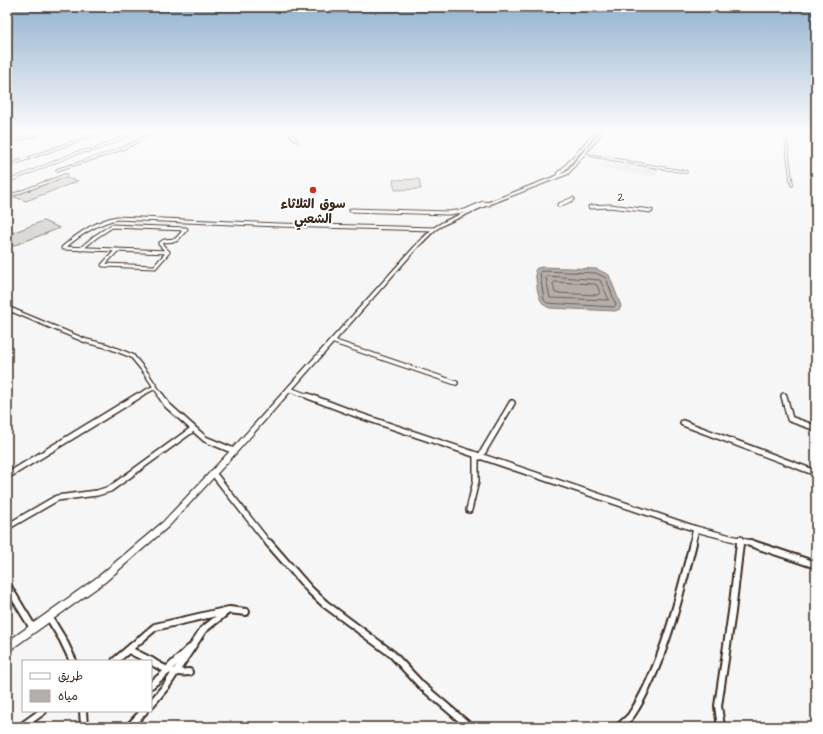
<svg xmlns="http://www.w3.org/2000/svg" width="823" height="734" viewBox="0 0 823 734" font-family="'Architects Daughter','Playpen Sans Arabic',sans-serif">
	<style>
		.built { fill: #e9e7e6 }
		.green { fill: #dbd9d6; stroke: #8b827a }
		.water { fill: #b4aeaa; stroke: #847972 }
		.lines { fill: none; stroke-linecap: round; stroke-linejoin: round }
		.shore { stroke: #6b5f56; stroke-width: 1 }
		.street-far4-casing { stroke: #3b2a1e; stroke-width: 3.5 }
		.street-far3-casing { stroke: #3b2a1e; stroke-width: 5 }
		.street-far2-casing { stroke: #3b2a1e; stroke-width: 6 }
		.street-far1-casing { stroke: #3b2a1e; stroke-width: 8 }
		.street-casing { stroke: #3b2a1e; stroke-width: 10 }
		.secondary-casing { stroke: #3b2a1e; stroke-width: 2.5 }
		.street-far4 { stroke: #fff; stroke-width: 2 }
		.street-far3 { stroke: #fff; stroke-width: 3 }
		.street-far2 { stroke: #fff; stroke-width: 3.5 }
		.street-far1 { stroke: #fff; stroke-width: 5 }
		.street { stroke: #fff; stroke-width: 6 }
		.secondary { fill: #fff; fill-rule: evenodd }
		.poi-dot { fill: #c8321e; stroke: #fff; stroke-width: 1.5 }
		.labels { text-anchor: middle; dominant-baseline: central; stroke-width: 4; stroke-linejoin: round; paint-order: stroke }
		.far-street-label { font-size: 13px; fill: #3b2a1e; stroke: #fff }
		.far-poi-label { font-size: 13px; font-weight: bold; fill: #3b2a1e; stroke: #fff }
	</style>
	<rect width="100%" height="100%" fill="#f7f6f6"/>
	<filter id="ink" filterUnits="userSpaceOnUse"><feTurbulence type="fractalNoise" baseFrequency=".025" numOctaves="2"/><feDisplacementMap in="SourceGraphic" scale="8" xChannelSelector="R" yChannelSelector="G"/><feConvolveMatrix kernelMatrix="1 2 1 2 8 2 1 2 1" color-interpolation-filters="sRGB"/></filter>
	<g filter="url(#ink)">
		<polygon class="built" points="607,159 634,164 658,168 656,176 629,173 599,167"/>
		<g class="green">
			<polygon points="62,177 78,181 26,201 11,196"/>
			<polygon points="419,179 421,189 395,190 393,180"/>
			<polygon points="43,221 60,228 7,248 7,235"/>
		</g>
		<path class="water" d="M542 267 597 269 609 275 621 306 620 309 615 311 550 308C536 304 537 283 535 270L537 268Z"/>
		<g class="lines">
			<g class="shore">
				<polygon points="541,271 596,273 606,278 616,305 614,307 547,303 544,300 540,273"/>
				<polygon points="548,276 600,280 609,300 550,298 546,278"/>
				<polygon points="555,282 595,284 597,285 600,293 598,295 555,293 553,284"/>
			</g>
			<defs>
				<g id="street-far4">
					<polyline points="289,132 297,141"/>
					<polyline points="785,132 792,185"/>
					<polyline points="18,140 42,132"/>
					<polyline points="583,154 686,172"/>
					<polyline points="7,166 101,132"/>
					<path d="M57 170C87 160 127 151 153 132"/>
					<polyline points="7,182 76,153 97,149 135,132"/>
					<polyline points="7,197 66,175"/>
				</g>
				<g id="street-far3">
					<polyline points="559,205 573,199"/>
					<polyline points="590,207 610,206 651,211"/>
					<polyline points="351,210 448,213 465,211 483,203 489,204"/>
					<polyline points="81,249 95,237 112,226 186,229 176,240 164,241 160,244 168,252 155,267 103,265 117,250"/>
					<path d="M168 252 63 248C79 234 96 222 117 218L279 225 434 229"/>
				</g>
				<g id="street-far2">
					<polyline points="7,308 86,341 107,346 132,356 146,373 162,397"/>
					<polyline points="332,341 456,383"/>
					<polyline points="289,389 310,397"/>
					<polyline points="136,397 155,387"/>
				</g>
				<g id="street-far1">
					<polyline points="161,396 167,405 205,439 234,451"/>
					<polyline points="308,396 358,415 696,529 754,544"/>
					<polyline points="784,396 790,419 816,428"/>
					<polyline points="683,423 816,473"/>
					<polyline points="480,457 512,403"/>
					<polyline points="213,473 269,544"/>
					<polyline points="7,476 138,396"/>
					<polyline points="469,510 476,481 476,455"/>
					<polyline points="7,527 57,498 97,493 110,489 193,429"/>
					<polyline points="692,544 696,529"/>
					<polyline points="740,544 740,539"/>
				</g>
				<g id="street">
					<polyline points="269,543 310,590 325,604 392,654 422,686 470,727"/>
					<polyline points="750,543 816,565"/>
					<polyline points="7,585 33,628"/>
					<polyline points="49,617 63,640 73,661"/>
					<polyline points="129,650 151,661"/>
					<polyline points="115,661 155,627 229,610 246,612"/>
					<path d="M151 661C163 669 174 674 189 672"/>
					<polyline points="167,670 189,649"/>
					<polyline points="151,685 169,670"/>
					<polyline points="151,704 167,685 203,630 227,611"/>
					<polyline points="83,711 84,727"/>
					<polyline points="21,727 43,711"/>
					<polyline points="129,727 144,711"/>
					<path d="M619 727C623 723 629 719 632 714 662 669 680 595 693 543"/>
					<polyline points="721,727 718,706 732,612 740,543"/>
				</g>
				<g id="secondary">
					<polygon points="595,132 598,132 564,171 559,175 557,175 557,173 562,169"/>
					<polygon points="600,132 603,132 568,174 483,207 445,224 435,230 418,247 236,453 169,526 105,582 10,650 7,651 7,642 99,576 163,522 232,449 416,245 433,228 443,222 481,205 566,172"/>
				</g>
			</defs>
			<use href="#street-far4" class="street-far4-casing"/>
			<use href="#street-far3" class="street-far3-casing"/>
			<use href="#street-far2" class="street-far2-casing"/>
			<use href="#street-far1" class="street-far1-casing"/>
			<use href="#street" class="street-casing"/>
			<use href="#secondary" class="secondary-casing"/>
			<use href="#street-far4" class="street-far4"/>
			<use href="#street-far3" class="street-far3"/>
			<use href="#street-far2" class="street-far2"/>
			<use href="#street-far1" class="street-far1"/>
			<use href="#street" class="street"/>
			<use href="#secondary" class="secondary"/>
		</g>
	</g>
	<linearGradient id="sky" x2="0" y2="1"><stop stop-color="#93b2cf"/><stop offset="0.56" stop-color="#fbfbfb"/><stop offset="1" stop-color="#fbfbfb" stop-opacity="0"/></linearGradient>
	<rect width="823" height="235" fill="url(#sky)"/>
	<circle class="poi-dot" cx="313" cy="190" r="4"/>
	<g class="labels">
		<g class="far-street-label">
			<text transform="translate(621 197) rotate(5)">2</text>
		</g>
		<g class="far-poi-label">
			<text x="313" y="204">سوق الثلاثاء<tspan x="313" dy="15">الشعبي</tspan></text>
		</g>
	</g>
	<rect width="823" height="734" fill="none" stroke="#fff" stroke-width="24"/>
	<rect x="12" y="12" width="799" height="710" fill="none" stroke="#3b2a1e" stroke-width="1.5" filter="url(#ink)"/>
	<rect x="22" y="660" width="130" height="52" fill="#ffffff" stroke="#b1aaa5"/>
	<rect x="30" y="673" width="20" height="6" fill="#ffffff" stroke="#b1aaa5"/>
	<text x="58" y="680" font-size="12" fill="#3b2a1e">طريق</text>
	<rect x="30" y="690" width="20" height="12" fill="#b4aeaa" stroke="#b1aaa5"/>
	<text x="58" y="700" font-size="12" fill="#3b2a1e">مياه</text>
</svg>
